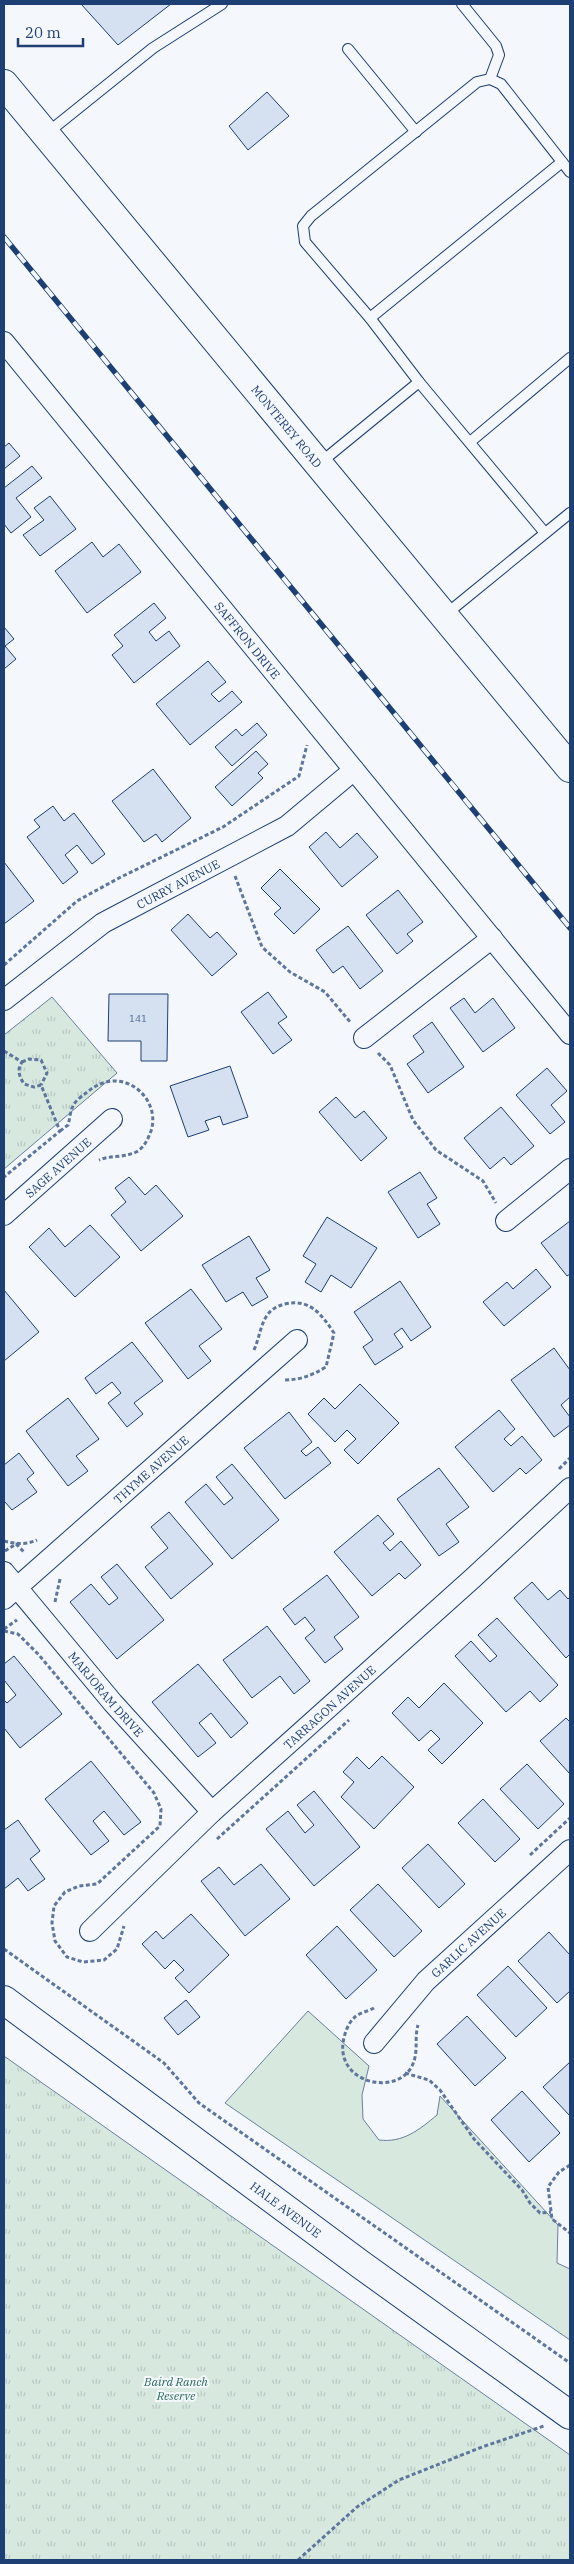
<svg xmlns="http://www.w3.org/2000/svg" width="574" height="2564" viewBox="0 0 574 2564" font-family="'IBM Plex Serif',serif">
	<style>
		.grass { fill: #d7e8df; stroke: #687fa3 }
		.park { fill: url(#park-tufts); stroke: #687fa3 }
		.building { fill: #d5e0f0; stroke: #1d3f73 }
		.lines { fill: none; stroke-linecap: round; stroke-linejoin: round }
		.lane-casing { stroke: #1d3f73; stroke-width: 12 }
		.street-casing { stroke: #1d3f73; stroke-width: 22 }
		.secondary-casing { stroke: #1d3f73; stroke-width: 30 }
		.primary-casing { stroke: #1d3f73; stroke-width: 30 }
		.path { stroke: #5e769c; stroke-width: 3; stroke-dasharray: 4 2.5; stroke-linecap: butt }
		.lane { stroke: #f4f7fb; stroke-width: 10 }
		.street { stroke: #f4f7fb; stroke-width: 20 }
		.secondary { stroke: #f4f7fb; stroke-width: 28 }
		.primary { stroke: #f4f7fb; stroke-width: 28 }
		.rail-casing { stroke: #1d3f73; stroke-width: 5.5 }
		.rail { stroke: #f4f7fb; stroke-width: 4; stroke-dasharray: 11; stroke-linecap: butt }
		.labels { text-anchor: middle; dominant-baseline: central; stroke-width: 4; stroke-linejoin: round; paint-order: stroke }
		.number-label { font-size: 10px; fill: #4b6792 }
		.street-label { font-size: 12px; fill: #1d3f73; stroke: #f4f7fb }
		.park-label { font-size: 12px; font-style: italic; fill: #2c6c60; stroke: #f4f7fb }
	</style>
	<defs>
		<pattern id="park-tufts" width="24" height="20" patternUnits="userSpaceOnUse" patternTransform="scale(1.25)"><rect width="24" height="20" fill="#d7e8df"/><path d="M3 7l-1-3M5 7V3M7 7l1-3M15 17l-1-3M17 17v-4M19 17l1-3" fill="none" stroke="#b8c8c3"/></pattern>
	</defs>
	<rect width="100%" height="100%" fill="#f4f7fb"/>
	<path class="grass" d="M308 2011 369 2066 362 2095 363 2119 379 2140C403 2143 419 2130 437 2115L440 2096 558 2225 557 2263 570 2269V2340L225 2103Z"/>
	<g class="park">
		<polygon points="52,997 117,1073 4,1169 4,1035"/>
		<polygon points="4,2056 570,2455 570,2560 4,2560"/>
	</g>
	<g class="building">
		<polygon points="81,4 171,4 118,45"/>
		<polygon points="267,92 289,116 248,150 229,126"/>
		<polygon points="9,443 20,456 4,469 4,447"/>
		<polygon points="32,466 42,478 16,498 31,517 11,533 4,524 4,488"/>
		<polygon points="50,496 76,529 40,556 23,535 44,520 34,508"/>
		<polygon points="92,542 103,557 119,544 141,572 87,613 55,571"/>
		<polygon points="154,603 166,618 149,632 156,641 169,631 180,646 134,683 112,655 123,646 114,635"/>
		<polygon points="4,627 14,639 5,646 16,659 4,669"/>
		<polygon points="208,661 226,682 211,694 219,702 232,691 242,702 190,745 156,704"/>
		<polygon points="257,723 267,735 232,766 215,747 236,729 242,736"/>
		<polygon points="256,751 268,764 258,773 263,778 232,806 215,787"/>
		<polygon points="153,769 191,818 162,842 156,834 144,842 112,801"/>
		<polygon points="53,806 64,821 74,813 105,854 92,864 77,845 65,855 78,872 63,884 27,837 40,827 34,820"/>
		<polygon points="326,832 340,848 357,833 378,857 342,887 309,847"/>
		<polygon points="4,862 34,901 4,924"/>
		<polygon points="280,869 320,909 294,934 274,914 281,908 261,888"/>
		<polygon points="398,890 423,922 407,934 413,941 397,954 366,915"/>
		<polygon points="188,914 210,938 217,932 237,954 212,976 171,930"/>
		<polygon points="348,926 383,971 360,989 343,966 333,973 316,950"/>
		<polygon points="268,992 287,1017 278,1023 292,1040 273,1054 241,1012"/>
		<polygon points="109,994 168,994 167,1061 141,1061 141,1041 108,1041"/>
		<polygon points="464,998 475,1013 493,998 515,1028 483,1052 450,1008"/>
		<polygon points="432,1022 464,1067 428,1093 407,1064 424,1052 413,1036"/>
		<polygon points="230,1066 248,1117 223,1125 220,1116 205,1121 209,1130 188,1137 170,1086"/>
		<polygon points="547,1068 567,1091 551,1105 565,1122 550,1134 516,1095"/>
		<polygon points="336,1097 355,1118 364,1111 387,1138 361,1161 319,1112"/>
		<polygon points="501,1107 534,1146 511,1165 504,1157 490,1169 464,1138"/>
		<polygon points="420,1172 437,1198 427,1204 440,1224 418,1238 388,1192"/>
		<polygon points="129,1177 145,1195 156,1185 183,1216 141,1251 111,1215 126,1202 115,1188"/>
		<polygon points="327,1217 377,1248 351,1288 331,1275 321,1292 305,1282 316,1264 303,1256"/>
		<polygon points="570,1221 570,1274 567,1276 541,1243"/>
		<polygon points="90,1225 120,1257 75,1297 29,1247 49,1228 65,1247"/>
		<polygon points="249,1236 270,1270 256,1278 268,1297 252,1306 243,1292 226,1302 202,1265"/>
		<polygon points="536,1269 551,1287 504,1326 483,1302 507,1282 513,1289"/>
		<polygon points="400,1281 431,1327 411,1341 402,1328 394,1334 403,1347 375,1365 363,1347 373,1340 354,1312"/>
		<polygon points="191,1289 222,1329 199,1346 211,1361 188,1379 145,1323"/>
		<polygon points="4,1290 39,1332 4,1361"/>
		<polygon points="132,1342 163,1381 134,1403 143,1414 127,1427 108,1403 121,1393 112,1382 96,1394 85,1378"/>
		<polygon points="554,1348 570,1370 570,1397 561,1405 570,1417 570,1425 554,1437 511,1380"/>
		<polygon points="360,1384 399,1423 358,1464 344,1450 356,1439 347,1430 335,1442 308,1414 324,1398 335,1409"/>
		<polygon points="68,1398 99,1439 76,1456 88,1471 68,1486 26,1431"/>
		<polygon points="499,1410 515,1429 504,1439 511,1446 522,1436 542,1460 526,1474 520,1468 493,1492 455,1447"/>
		<polygon points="289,1412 312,1442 301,1451 306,1456 318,1447 331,1463 285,1499 244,1448"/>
		<polygon points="19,1453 34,1473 27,1479 37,1492 12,1510 5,1502 4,1503 4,1465"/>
		<polygon points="232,1464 279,1520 232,1559 185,1502 206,1484 224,1505 233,1498 216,1477"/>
		<polygon points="439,1468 469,1507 446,1524 459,1542 439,1556 397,1499"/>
		<polygon points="169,1512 213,1564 171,1599 145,1567 168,1548 151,1527"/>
		<polygon points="378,1515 394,1534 383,1543 390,1551 401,1541 421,1565 405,1579 399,1573 372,1596 334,1552"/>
		<polygon points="117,1564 164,1620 117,1659 70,1602 91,1584 109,1605 118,1598 101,1577"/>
		<polygon points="327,1575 359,1617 334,1637 343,1649 325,1663 305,1638 315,1630 305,1617 295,1625 283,1609"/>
		<polygon points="532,1582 548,1600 560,1590 568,1599 570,1597 570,1654 566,1658 514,1598"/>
		<polygon points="497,1618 558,1685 540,1702 530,1691 506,1712 455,1656 471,1641 490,1662 497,1656 478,1635"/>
		<polygon points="267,1626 310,1681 294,1694 280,1676 252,1698 223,1660"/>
		<polygon points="14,1656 62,1714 20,1748 4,1728 4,1700 7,1703 16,1695 4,1680 4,1664"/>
		<polygon points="198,1664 248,1723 231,1738 211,1713 199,1723 216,1743 198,1757 152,1702"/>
		<polygon points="444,1683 483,1723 442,1764 428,1750 440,1739 431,1730 419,1741 392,1713 408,1697 419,1708"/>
		<polygon points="566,1718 570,1722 570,1774 540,1741"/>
		<polygon points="382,1756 414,1787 374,1829 341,1797 354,1782 343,1772 357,1757 369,1769"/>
		<polygon points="91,1761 141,1822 124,1835 104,1811 93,1821 109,1841 91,1855 45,1799"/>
		<polygon points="527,1764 564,1804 538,1829 500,1789"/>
		<polygon points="314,1791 360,1847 314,1886 266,1829 288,1811 305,1833 314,1825 297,1805"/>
		<polygon points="483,1799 520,1839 495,1862 458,1823"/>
		<polygon points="18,1820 40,1851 30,1859 45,1879 28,1891 18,1878 4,1889 4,1830"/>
		<polygon points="428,1844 465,1884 439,1908 402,1868"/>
		<polygon points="261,1864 290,1899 245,1936 201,1881 219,1867 234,1885"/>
		<polygon points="378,1884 422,1931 394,1957 350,1910"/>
		<polygon points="191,1914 229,1955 189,1993 175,1978 184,1970 174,1960 165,1969 142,1944 156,1931 163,1939"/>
		<polygon points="337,1926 377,1970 346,1999 306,1955"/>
		<polygon points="549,1932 570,1955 570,1991 557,2003 518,1961"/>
		<polygon points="508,1966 547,2008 516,2037 477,1995"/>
		<polygon points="186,2000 200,2017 178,2035 164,2018"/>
		<polygon points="467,2016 506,2058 475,2086 437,2044"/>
		<polygon points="570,2062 570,2116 543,2087"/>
		<polygon points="522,2091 560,2133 529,2162 491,2120"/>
	</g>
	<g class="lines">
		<defs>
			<g id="lane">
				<polyline points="462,4 496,46 499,55 490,79"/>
				<polyline points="348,49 416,132"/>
				<polyline points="46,134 153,48 222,4"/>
				<polyline points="370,318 562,162"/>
				<polyline points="419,382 545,533"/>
				<polyline points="470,442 570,358"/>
				<polyline points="320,463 419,382 370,318 305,242 303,226 311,216 477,82 490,79 501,84 570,172"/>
				<polyline points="445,615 570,513"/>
			</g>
			<g id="street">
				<path id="s1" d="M4 342 570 1034"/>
				<path id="s2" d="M4 1000 103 923 287 826 354 770"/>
				<polyline points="364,1038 492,938"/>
				<path id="s3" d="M4 1215 112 1119"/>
				<polyline points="506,1221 570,1169"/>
				<path id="s4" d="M4 1572 113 1703 212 1812"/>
				<path id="s5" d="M4 1599 297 1340"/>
				<path id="s6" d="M90 1931 212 1812 473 1578 570 1488"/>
				<path id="s7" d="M374 2043 426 1981 570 1850"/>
			</g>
			<g id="secondary">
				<path id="s8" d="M4 2000 360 2264 570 2415"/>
			</g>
			<g id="primary">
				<path id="s9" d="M4 84 570 768"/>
			</g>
		</defs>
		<use href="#lane" class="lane-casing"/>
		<use href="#street" class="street-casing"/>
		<use href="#secondary" class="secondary-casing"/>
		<use href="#primary" class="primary-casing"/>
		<g class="path">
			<polyline points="235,876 262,947 290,972 325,992 351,1023"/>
			<polyline points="4,965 77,901 119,878 223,827 299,776 307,745"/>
			<path d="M4 1051 22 1062C17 1070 19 1076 24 1084L34 1087 41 1085 60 1131 4 1177"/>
			<polyline points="378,1053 390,1065 413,1120 436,1150 483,1181 496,1203"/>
			<polyline points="22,1062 29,1059 41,1060 47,1073 41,1085"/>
			<path d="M60 1131 68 1125C70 1119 70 1111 73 1106 75 1101 82 1096 86 1093 92 1088 98 1084 106 1082 134 1075 160 1104 151 1131 148 1139 144 1148 136 1152 124 1158 111 1155 99 1160"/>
			<path d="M254 1350C259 1339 260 1327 266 1317 270 1310 277 1306 285 1304 310 1298 322 1315 334 1333L326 1367C311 1376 300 1380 283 1380"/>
			<polyline points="559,1469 570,1458"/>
			<path d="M4 1541C16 1544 26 1545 37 1540"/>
			<polyline points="5,1551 16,1544 25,1553"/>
			<polyline points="55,1602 60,1579"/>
			<polyline points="4,1629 17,1620"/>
			<polyline points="4,1631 18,1634 39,1655 154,1793 161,1809 160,1826 97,1884 79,1886 65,1892 54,1906 52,1923 55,1941 67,1957 83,1962 104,1960 117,1949 124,1926"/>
			<polyline points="217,1839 349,1720"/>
			<polyline points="530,1855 570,1818"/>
			<polyline points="4,1949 164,2063 199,2103 570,2363"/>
			<path d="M374 2008C369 2011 358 2013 354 2018 348 2023 344 2035 343 2043 338 2084 397 2096 412 2066 419 2052 414 2039 418 2025"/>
			<polyline points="405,2073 429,2080 440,2090 474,2139 522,2190 530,2203 540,2213 551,2212"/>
			<polyline points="570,2165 559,2172 548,2187 552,2219 570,2233"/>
			<polyline points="298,2560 357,2507 399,2480 482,2447 544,2426"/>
		</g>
		<use href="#lane" class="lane"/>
		<use href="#street" class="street"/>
		<use href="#secondary" class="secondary"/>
		<use href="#primary" class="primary"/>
		<defs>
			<polyline id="rail" points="4,237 570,928"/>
		</defs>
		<use href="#rail" class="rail-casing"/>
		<use href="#rail" class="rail"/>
	</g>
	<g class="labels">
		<g class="number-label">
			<text x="138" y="1018">141</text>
		</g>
		<g class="street-label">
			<text stroke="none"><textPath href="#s9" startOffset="444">MONTEREY ROAD</textPath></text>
			<text stroke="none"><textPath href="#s1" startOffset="385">SAFFRON DRIVE</textPath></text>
			<text stroke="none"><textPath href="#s2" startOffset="210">CURRY AVENUE</textPath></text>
			<text stroke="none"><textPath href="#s3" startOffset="72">SAGE AVENUE</textPath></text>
			<text stroke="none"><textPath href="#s5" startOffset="196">THYME AVENUE</textPath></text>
			<text stroke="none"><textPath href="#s4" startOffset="159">MARJORAM DRIVE</textPath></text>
			<text stroke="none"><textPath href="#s6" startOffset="328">TARRAGON AVENUE</textPath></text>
			<text stroke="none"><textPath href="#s7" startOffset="138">GARLIC AVENUE</textPath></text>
			<text stroke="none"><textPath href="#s8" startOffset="351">HALE AVENUE</textPath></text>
		</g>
		<g class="park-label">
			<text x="176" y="2381">Baird Ranch<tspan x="176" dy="14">Reserve</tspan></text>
		</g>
	</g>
	<rect width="574" height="2564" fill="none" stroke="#1d3f73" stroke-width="10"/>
	<path d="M18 38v8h65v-8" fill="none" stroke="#1d3f73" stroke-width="2.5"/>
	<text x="25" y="38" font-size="15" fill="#1d3f73" stroke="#f4f7fb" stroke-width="4" paint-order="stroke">20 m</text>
</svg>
